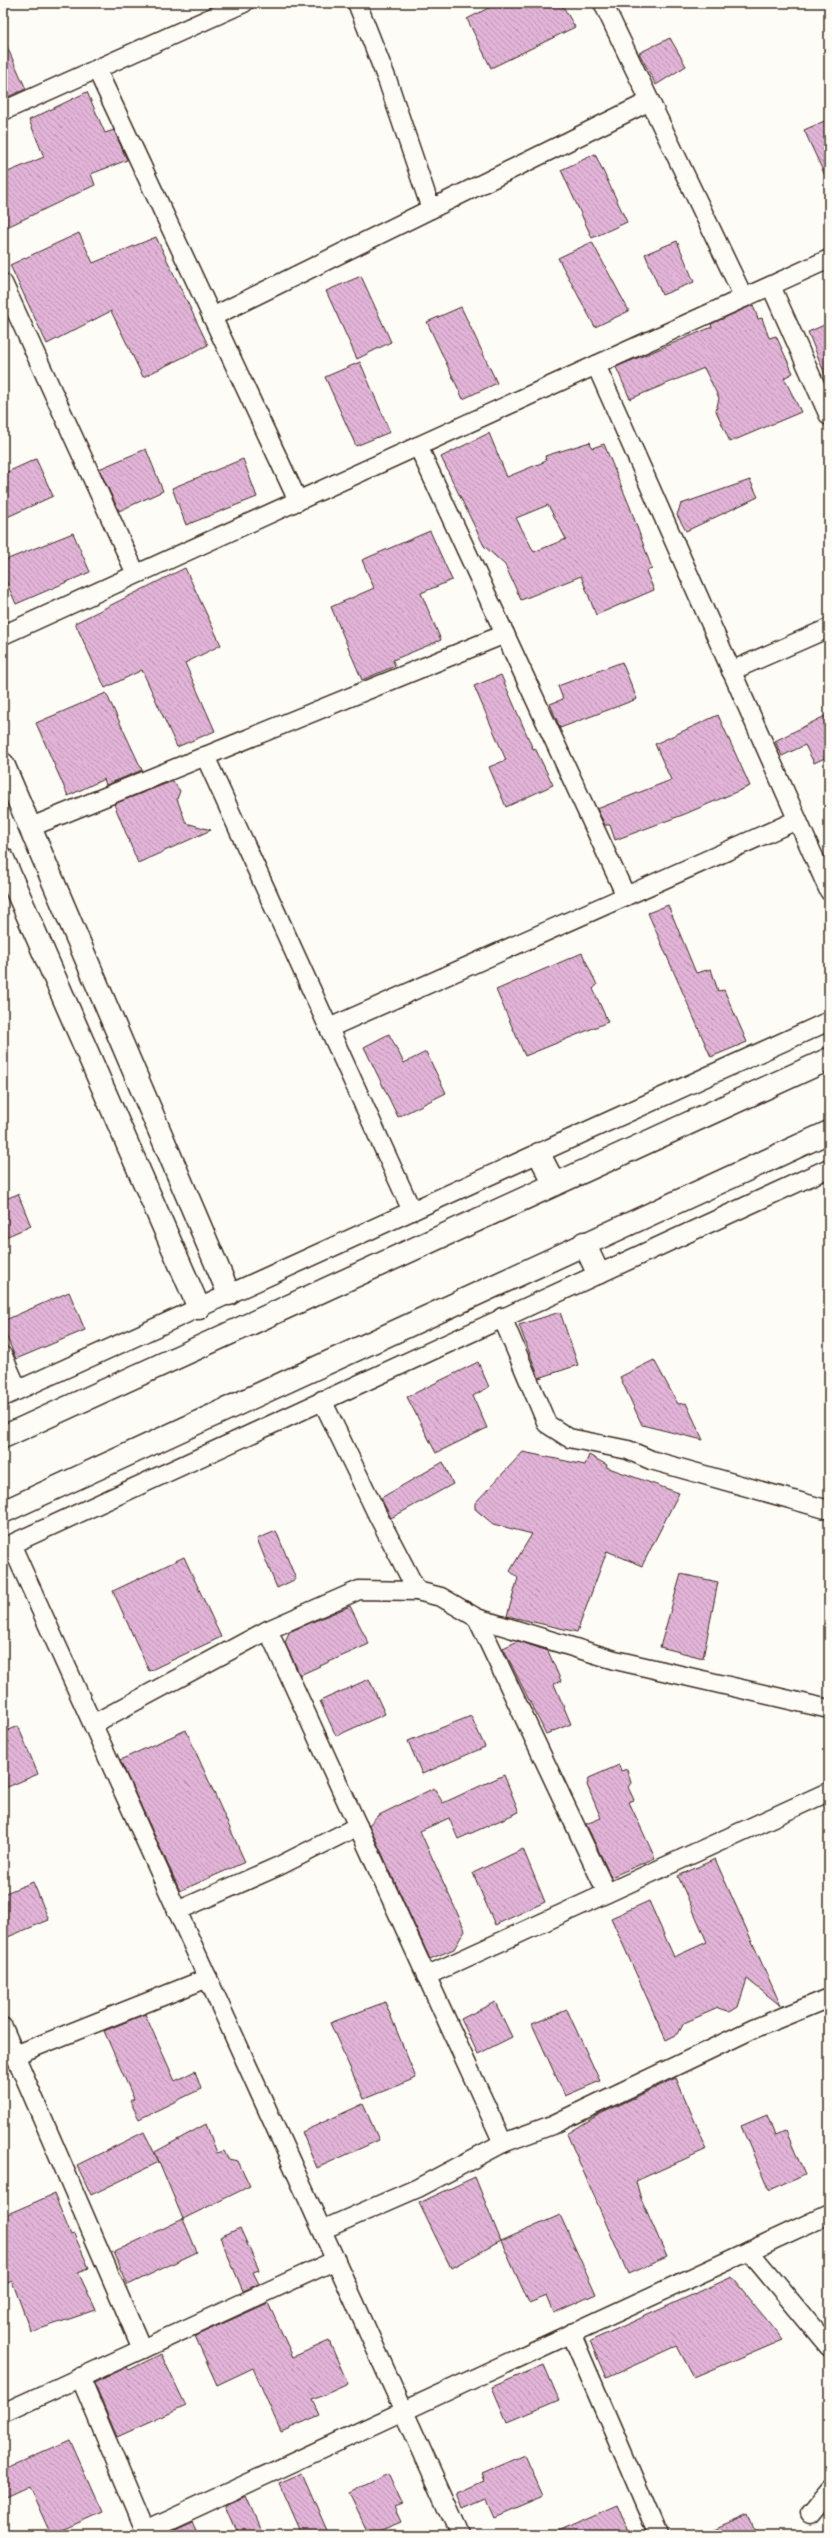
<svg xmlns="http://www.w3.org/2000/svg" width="832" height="2538" viewBox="0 0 832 2538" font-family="Itim,sans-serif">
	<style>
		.building { fill: url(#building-back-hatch); stroke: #3b2a1e; fill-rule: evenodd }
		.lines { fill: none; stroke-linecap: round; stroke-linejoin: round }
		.street-casing { stroke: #3b2a1e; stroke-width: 21 }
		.secondary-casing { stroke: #3b2a1e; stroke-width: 25 }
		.street { stroke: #fdfcf7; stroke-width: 18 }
		.secondary { stroke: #fdfcf7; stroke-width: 22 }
	</style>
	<defs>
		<pattern id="building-back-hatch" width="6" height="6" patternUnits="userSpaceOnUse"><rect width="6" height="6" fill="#e2b5d8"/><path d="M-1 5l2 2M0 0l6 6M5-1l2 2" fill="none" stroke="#b893af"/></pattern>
	</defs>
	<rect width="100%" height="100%" fill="#fdfcf7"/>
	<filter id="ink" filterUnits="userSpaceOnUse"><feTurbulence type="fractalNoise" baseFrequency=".025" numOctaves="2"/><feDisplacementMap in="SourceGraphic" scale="8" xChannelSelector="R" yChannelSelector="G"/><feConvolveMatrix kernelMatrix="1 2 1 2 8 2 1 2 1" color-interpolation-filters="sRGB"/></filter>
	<g filter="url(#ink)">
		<g class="building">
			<polygon points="498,3 561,3 575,27 491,68 467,19"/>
			<polygon points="3,38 26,89 3,99"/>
			<polygon points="670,38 686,66 656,85 639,53"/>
			<polygon points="87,92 105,133 114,130 127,160 91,174 95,185 3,229 3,174 44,157 29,120"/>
			<polygon points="829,119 829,184 804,130"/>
			<polygon points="595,154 627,222 592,238 561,170"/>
			<polygon points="79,233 93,263 156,237 208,345 143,377 111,311 47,344 10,265"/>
			<polygon points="677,241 694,282 662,295 645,254"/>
			<polygon points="592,242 629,311 595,327 558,258"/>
			<polygon points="361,276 391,342 357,359 326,291"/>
			<polygon points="753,305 758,319 762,318 769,338 776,336 793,373 784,378 801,412 730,442 716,411 719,398 704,368 630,399 616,367 712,327 711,324"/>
			<polygon points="461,307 497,383 463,399 427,322"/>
			<polygon points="829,323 829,382 828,382 808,332"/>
			<polygon points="360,362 390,432 356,446 325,377"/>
			<path d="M489 433 507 477 546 461 545 456 590 442 592 448 604 444 630 507 652 569 646 571 654 590 596 615 581 576 521 600 505 565 484 546 441 457ZM548 505 566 539 534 552 516 518Z"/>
			<polygon points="146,449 163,491 119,511 99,469"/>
			<polygon points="36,459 53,496 3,519 3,474"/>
			<polygon points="243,459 257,497 186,525 172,488"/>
			<polygon points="750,480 758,497 686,531 677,515 681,504"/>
			<polygon points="430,531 452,580 421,593 441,640 393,660 395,666 362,680 331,607 374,588 362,560"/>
			<polygon points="73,533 90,572 16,604 3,574 3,561"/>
			<polygon points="185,568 221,645 185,663 215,731 177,747 142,670 105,688 75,623"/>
			<polygon points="622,662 637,699 560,728 550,704 563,699 558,686"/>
			<polygon points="501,675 533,749 535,748 553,785 506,807 489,767 506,760 474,686"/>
			<polygon points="106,693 142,770 106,785 104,779 68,796 36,723"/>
			<polygon points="829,714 829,756 814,763 805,745 782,756 775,741"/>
			<polygon points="718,715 750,786 685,814 615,840 610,825 605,825 597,809 671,780 655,744"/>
			<polygon points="173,781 180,791 177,799 186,823 211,830 138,863 114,804"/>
			<polygon points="668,905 696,973 711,969 718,991 724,990 747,1042 711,1057 648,913"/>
			<polygon points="582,953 597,985 593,989 608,1022 525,1056 496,990"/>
			<polygon points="389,1034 404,1063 426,1052 446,1093 398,1117 364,1047"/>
			<polygon points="18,1194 31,1226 3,1238 3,1200"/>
			<polygon points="69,1292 85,1330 16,1359 3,1328 3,1321"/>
			<polygon points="560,1312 578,1365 539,1378 519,1325"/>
			<polygon points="654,1360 678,1404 686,1403 703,1440 642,1425 620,1377"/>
			<polygon points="478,1362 489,1387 473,1396 487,1428 436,1453 407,1397"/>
			<polygon points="523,1452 585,1465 589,1455 607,1465 606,1467 679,1493 642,1566 607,1551 577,1632 507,1616 518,1578 510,1571 532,1534 493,1524 475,1509 475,1503"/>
			<polygon points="443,1462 453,1484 391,1518 381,1498"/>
			<polygon points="276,1531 296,1579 277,1588 257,1539"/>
			<polygon points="184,1557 221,1637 149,1671 113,1591"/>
			<polygon points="681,1574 718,1582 703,1658 660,1647"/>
			<polygon points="350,1606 369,1644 300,1675 285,1643 289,1632"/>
			<polygon points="518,1641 548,1651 561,1681 554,1684 571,1724 546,1734 503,1648"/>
			<polygon points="369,1679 385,1714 336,1736 320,1701"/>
			<polygon points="471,1716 485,1747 422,1774 408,1741"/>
			<polygon points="18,1726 38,1774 3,1789 3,1732"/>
			<polygon points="186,1730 245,1862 180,1891 120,1760"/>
			<polygon points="619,1765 621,1771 627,1769 631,1783 628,1787 634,1800 629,1802 655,1858 611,1877 586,1824 601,1818 587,1785 589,1778"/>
			<polygon points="504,1775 519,1812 458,1839 449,1818 420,1831 465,1930 454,1949 430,1959 369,1825 377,1816 434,1788 443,1803"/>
			<polygon points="523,1849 545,1902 495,1925 473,1873"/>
			<polygon points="715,1859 781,2006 747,1979 738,2007 730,2012 718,2008 684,2023 678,2034 666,2040 611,1918 649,1901 674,1957 707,1942 678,1876"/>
			<polygon points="33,1882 49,1920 3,1939 3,1894"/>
			<polygon points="385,2002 416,2078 364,2099 330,2023"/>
			<polygon points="495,2002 512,2037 478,2054 461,2019"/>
			<polygon points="567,2010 600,2081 565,2096 532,2024"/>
			<polygon points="145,2014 175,2081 195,2071 201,2089 139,2119 130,2101 134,2099 104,2031"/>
			<polygon points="676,2078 707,2149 636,2181 640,2196 667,2257 628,2274 567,2134 598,2115"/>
			<polygon points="363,2104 379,2140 317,2168 302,2132"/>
			<polygon points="767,2115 775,2136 786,2131 805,2175 769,2191 741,2126"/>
			<polygon points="206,2124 217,2153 224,2151 228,2159 238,2161 250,2186 183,2219 155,2152"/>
			<polygon points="144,2132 159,2162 91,2195 77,2165"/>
			<polygon points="475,2177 501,2241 451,2268 419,2203"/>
			<polygon points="54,2194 71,2235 74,2234 89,2268 78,2272 96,2310 31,2332 12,2281 3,2285 3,2216"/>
			<polygon points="560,2215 596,2294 554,2313 547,2296 529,2303 501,2241"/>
			<polygon points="183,2219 197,2252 128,2285 114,2252"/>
			<polygon points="240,2228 259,2270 253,2272 259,2284 243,2291 220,2237"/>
			<polygon points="732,2277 783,2340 694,2378 677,2346 606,2378 590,2341"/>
			<polygon points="268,2303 293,2357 329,2341 348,2384 313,2400 320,2415 281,2432 253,2368 217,2385 195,2336"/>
			<polygon points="161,2354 186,2406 117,2437 94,2383 127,2367 129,2370"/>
			<polygon points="544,2365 559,2400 507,2422 492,2387"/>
			<polygon points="70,2440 102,2512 51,2535 29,2486 3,2498 3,2470"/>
			<polygon points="525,2455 543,2496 494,2517 486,2499 463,2509 457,2493 484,2481 481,2474"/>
			<polygon points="302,2473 329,2535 302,2535 279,2483"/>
			<polygon points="388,2474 402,2504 394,2507 401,2522 369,2535 349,2493"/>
			<polygon points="246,2496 263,2535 239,2535 226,2505"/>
			<polygon points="617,2505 630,2535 548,2535"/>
			<polygon points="748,2514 757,2535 700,2535"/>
			<polygon points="192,2521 199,2535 161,2535"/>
		</g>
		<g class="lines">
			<defs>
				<g id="street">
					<polyline points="357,3 388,82 431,209"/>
					<polyline points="603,3 744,298"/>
					<polyline points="97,70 298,501"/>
					<polyline points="3,111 244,3"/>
					<polyline points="3,283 136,574"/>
					<polyline points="771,286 829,416"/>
					<polyline points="212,317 650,101"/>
					<polyline points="596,365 829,891"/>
					<polyline points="418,446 626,896"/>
					<polyline points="3,635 829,259"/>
					<polyline points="731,671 829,628"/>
					<polyline points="205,756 412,1211"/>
					<polyline points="31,827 505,634"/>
					<polyline points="329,1028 797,820"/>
					<polyline points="502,1317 547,1424 569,1438 628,1450 651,1460 829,1510"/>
					<polyline points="3,1356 18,1390"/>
					<polyline points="3,1397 829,1021"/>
					<polyline points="322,1400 378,1516 417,1591"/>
					<polyline points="11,1544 460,2535"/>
					<polyline points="3,1548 829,1168"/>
					<polyline points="477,1618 607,1893"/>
					<polyline points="268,1630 503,2143"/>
					<polyline points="93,1724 268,1630 359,1590 417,1591 441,1597 477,1618 615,1660 829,1709"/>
					<polyline points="177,1911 279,1866 358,1826"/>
					<polyline points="426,1976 828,1792"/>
					<polyline points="3,2027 142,2349"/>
					<polyline points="15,2055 208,1978"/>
					<polyline points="322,2230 418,2188 503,2143 552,2125 753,2029 829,1998"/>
					<polyline points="749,2251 829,2347"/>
					<polyline points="571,2333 658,2535"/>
					<polyline points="80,2377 147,2535"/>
					<polyline points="3,2413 336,2260"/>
					<polyline points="810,2513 829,2490"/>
					<polyline points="145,2531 829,2214"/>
				</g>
				<g id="secondary">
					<polyline points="3,764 229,1294"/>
					<polyline points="3,859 199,1308"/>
					<polyline points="539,1154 554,1183"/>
					<polyline points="584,1243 598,1273"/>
					<polyline points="3,1437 829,1059"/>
					<polyline points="3,1512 829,1132"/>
				</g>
			</defs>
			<use href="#street" class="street-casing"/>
			<use href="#secondary" class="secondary-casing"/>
			<use href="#street" class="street"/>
			<use href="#secondary" class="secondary"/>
		</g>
	</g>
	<rect width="832" height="2538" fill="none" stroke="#fdfcf7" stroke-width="16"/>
	<rect x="8" y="8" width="816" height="2522" fill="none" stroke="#3b2a1e" stroke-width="1.5" filter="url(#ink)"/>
</svg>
